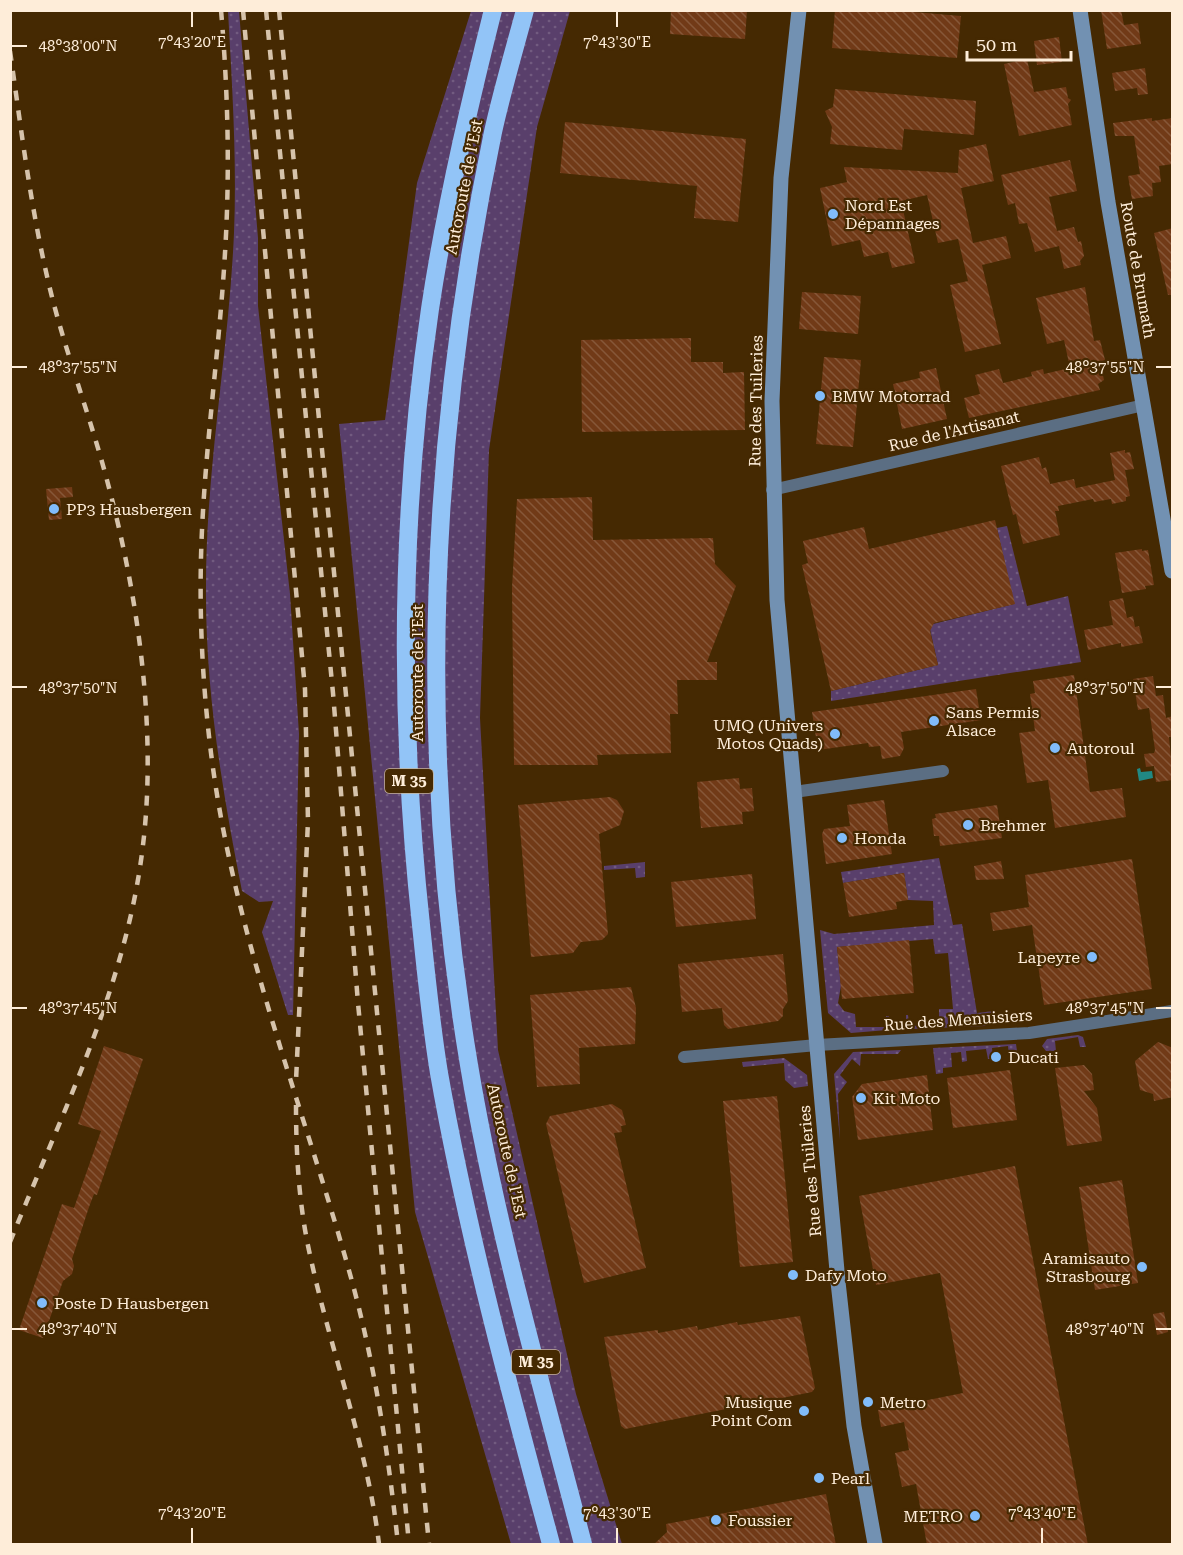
<svg xmlns="http://www.w3.org/2000/svg" width="1183" height="1555" viewBox="0 0 1183 1555" font-family="'Roboto Serif',serif">
	<style>
		.grass { fill: url(#grass-dots) }
		.water { fill: #218984 }
		.building { fill: url(#building-back-hatch) }
		.lines { fill: none; stroke-linecap: round; stroke-linejoin: round }
		.street { stroke: #5b6e83; stroke-width: 12 }
		.secondary { stroke: #7291b2; stroke-width: 15 }
		.highway { stroke: #92c4f7; stroke-width: 18 }
		.rail { stroke: #d6c3ab; stroke-width: 4.5; stroke-dasharray: 10 10; stroke-linecap: butt }
		.ticks { fill: none; stroke: #feedd9; stroke-width: 2 }
		.poi-dot { fill: #81bcfa; stroke: #452902; stroke-width: 2 }
		.labels { text-anchor: middle; dominant-baseline: central; stroke-width: 4.5; stroke-linejoin: round; paint-order: stroke }
		.shield { fill: #452902; stroke: #c6b298; stroke-width: 1.5 }
		.shield-label { font-size: 15px; font-weight: bold; fill: #feedd9 }
		.street-label { font-size: 16px; fill: #feedd9; stroke: #452902 }
		.poi-label { font-size: 16px; fill: #feedd9; stroke: #452902; text-anchor: start }
		.ticks-label { font-size: 15px; text-anchor: middle; fill: #feedd9; stroke: #452902; stroke-width: 4.5; stroke-linejoin: round; paint-order: stroke }
	</style>
	<defs>
		<pattern id="grass-dots" width="8" height="8" patternUnits="userSpaceOnUse" patternTransform="scale(1.5)"><rect width="8" height="8" fill="#593f6b"/><path d="M2 2h.1M6 6h.1" fill="none" stroke="#725b80" stroke-width="1.8" stroke-linecap="round"/></pattern>
		<pattern id="building-back-hatch" width="6" height="6" patternUnits="userSpaceOnUse" patternTransform="scale(1.5)"><rect width="6" height="6" fill="#713a17"/><path d="M-1 5l2 2M0 0l6 6M5-1l2 2" fill="none" stroke="#865738"/></pattern>
	</defs>
	<rect width="100%" height="100%" fill="#452902"/>
	<g class="grass">
		<path d="M228 11H239L258 238V306L290 594 299 734 293 1015H288L262 932 273 901 259 902 242 891C222 790 205 688 206 585 206 467 229 350 234 233 237 158 232 84 228 11Z"/>
		<polygon points="471,11 570,11 537,127 489,450 480,718 498,1050 576,1394 622,1544 511,1544 415,1212 339,424 385,420 417,183"/>
		<polygon points="1007,526 1027,606 1068,596 1081,662 831,701 831,691 938,665 929,625 1014,604 997,528"/>
		<polygon points="939,858 953,925 962,924 977,1013 994,1011 994,1019 985,1026 911,1029 906,1026 906,1015 908,1015 909,1026 939,1025 939,1009 953,1009 948,953 935,954 933,939 837,947 841,986 838,1003 844,1011 855,1014 856,1027 886,1027 886,1016 889,1016 887,1030 851,1033 828,1013 820,930 834,934 934,925 933,901 908,900 904,873 843,883 841,872"/>
		<polygon points="645,862 645,877 636,878 635,868 604,870 604,866"/>
		<polygon points="1078,1035 1083,1037 1086,1047 1080,1047 1078,1037 1055,1041 1056,1051 1046,1051 1042,1046 1047,1039"/>
		<polygon points="1016,1044 1017,1051 1009,1057 1008,1046 992,1048 993,1059 988,1059 986,1049 966,1051 967,1061 962,1062 961,1052 951,1053 952,1067 943,1068 943,1073 936,1074 933,1048"/>
		<polygon points="901,1050 898,1054 861,1054 860,1066 852,1059 840,1075 847,1082 838,1094 840,1140 834,1074 853,1052"/>
		<polygon points="784,1058 807,1075 808,1086 794,1088 785,1080 784,1063 743,1067 742,1062"/>
	</g>
	<polygon class="water" points="1140,768 1141,772 1152,771 1153,778 1139,781 1137,769"/>
	<g class="building">
		<polygon points="671,10 747,10 745,39 670,34"/>
		<polygon points="835,10 890,10 961,16 957,58 832,48"/>
		<polygon points="1101,10 1121,10 1124,25 1138,23 1141,44 1107,49"/>
		<polygon points="1059,37 1062,62 1037,65 1034,41"/>
		<polygon points="1027,59 1034,92 1066,87 1068,98 1071,100 1068,104 1072,125 1019,136 1004,64"/>
		<polygon points="1145,68 1148,94 1138,95 1137,88 1115,91 1112,73"/>
		<polygon points="835,89 976,101 974,135 904,129 902,150 830,144 832,127 825,111 833,107"/>
		<polygon points="1152,118 1152,121 1173,118 1173,164 1159,166 1161,182 1152,183 1153,196 1132,199 1128,176 1140,174 1134,136 1115,136 1113,123"/>
		<polygon points="565,122 746,139 738,222 694,218 697,186 560,173"/>
		<polygon points="986,144 994,181 961,188 973,243 1006,236 1011,258 982,265 1001,344 965,352 950,285 968,281 958,239 938,243 927,195 901,201 915,263 892,268 888,252 864,257 860,240 832,246 820,188 847,182 844,167 958,173 959,150"/>
		<polygon points="1070,160 1077,191 1049,197 1057,231 1074,227 1078,242 1081,241 1084,256 1080,261 1081,265 1064,269 1059,246 1035,252 1027,223 1019,224 1015,203 1008,205 1001,175"/>
		<polygon points="1173,228 1173,295 1168,295 1154,233"/>
		<polygon points="1085,287 1094,341 1100,340 1105,360 1100,362 1104,380 1098,384 1100,390 969,418 964,398 980,394 975,375 999,369 1003,383 1032,376 1031,372 1043,369 1044,374 1070,368 1064,340 1047,344 1036,298"/>
		<polygon points="802,292 861,296 858,334 799,329"/>
		<polygon points="691,338 691,362 723,362 723,373 744,372 745,430 582,432 581,340"/>
		<polygon points="824,357 861,360 853,447 816,444"/>
		<polygon points="936,368 947,419 902,429 893,384 920,378 919,372"/>
		<polygon points="1125,450 1125,453 1130,452 1134,469 1125,470 1130,496 1126,497 1126,501 1112,504 1111,499 1094,502 1093,499 1058,506 1059,511 1055,511 1060,535 1023,544 1016,514 1013,515 1001,466 1039,457 1042,469 1046,467 1050,484 1074,479 1076,488 1115,480 1110,453"/>
		<polygon points="72,487 73,497 60,498 62,519 49,520 46,489"/>
		<polygon points="592,497 593,540 713,538 715,564 736,586 707,662 717,662 717,680 677,680 678,714 670,714 671,753 597,755 598,765 514,765 512,588 517,499"/>
		<polygon points="995,520 1015,604 934,623 930,631 938,665 831,691 802,565 808,563 803,541 864,527 869,549"/>
		<polygon points="1142,549 1142,551 1148,550 1154,585 1145,586 1146,589 1122,593 1115,553"/>
		<polygon points="1123,598 1127,618 1133,616 1135,627 1139,626 1143,643 1121,647 1121,643 1088,650 1084,630 1113,625 1109,601"/>
		<polygon points="1074,675 1090,792 1122,788 1126,817 1055,828 1048,780 1027,783 1019,733 1035,731 1030,694 1035,693 1033,681"/>
		<polygon points="1153,676 1156,696 1163,695 1166,718 1173,716 1173,737 1169,737 1173,780 1156,782 1154,766 1146,767 1144,754 1154,753 1155,750 1149,708 1138,710 1133,679"/>
		<polygon points="976,689 981,720 901,732 904,748 900,756 882,759 880,746 869,747 868,743 818,750 812,712"/>
		<polygon points="739,778 740,789 752,788 754,811 742,812 743,824 701,828 697,782"/>
		<polygon points="610,797 617,800 624,811 620,825 599,834 608,934 602,940 581,942 573,953 531,957 518,805"/>
		<polygon points="884,800 892,854 826,864 822,834 824,829 850,826 847,805"/>
		<polygon points="997,805 1002,838 940,846 939,836 934,836 932,819 936,818 935,814"/>
		<polygon points="1132,859 1152,989 1044,1005 1032,925 993,931 990,913 1029,907 1025,875"/>
		<polygon points="1001,861 1004,879 976,880 974,866"/>
		<polygon points="904,873 908,900 896,902 897,909 849,917 843,883"/>
		<polygon points="752,874 756,919 676,927 671,882"/>
		<polygon points="909,940 914,993 842,999 837,947"/>
		<polygon points="783,954 788,1001 783,1009 783,1016 778,1021 728,1029 724,1025 722,1008 682,1012 678,964"/>
		<polygon points="631,987 636,1008 635,1044 579,1048 580,1084 537,1087 530,995"/>
		<polygon points="1158,1042 1173,1048 1173,1097 1154,1101 1153,1094 1140,1090 1135,1061"/>
		<polygon points="104,1046 143,1059 97,1195 94,1194 89,1207 72,1259 74,1266 72,1274 63,1281 43,1338 19,1330 62,1204 74,1208 101,1131 78,1124"/>
		<polygon points="1084,1065 1092,1074 1094,1090 1084,1091 1097,1108 1102,1141 1067,1146 1055,1068"/>
		<polygon points="1010,1070 1017,1120 953,1128 947,1078"/>
		<polygon points="927,1075 933,1130 858,1140 852,1097 862,1084"/>
		<polygon points="777,1096 793,1262 740,1267 723,1101"/>
		<polygon points="612,1104 622,1110 626,1125 621,1126 622,1132 614,1133 646,1268 584,1283 546,1124 550,1116"/>
		<polygon points="1015,1166 1088,1545 927,1545 916,1484 902,1487 895,1453 909,1450 904,1422 881,1427 878,1410 963,1393 940,1273 876,1285 859,1196"/>
		<polygon points="1122,1180 1138,1283 1095,1290 1079,1187"/>
		<polygon points="1164,1312 1168,1332 1157,1335 1153,1314"/>
		<polygon points="800,1316 815,1388 812,1392 625,1429 621,1426 604,1337 658,1330 658,1333 697,1326 698,1330 737,1322 738,1325"/>
		<polygon points="826,1494 836,1545 653,1545 667,1532 666,1524"/>
	</g>
	<g class="lines">
		<g class="street">
			<polyline points="772,490 1144,405"/>
			<polyline points="794,792 943,771"/>
			<polyline points="684,1057 817,1045 1029,1033 1172,1011"/>
		</g>
		<g class="secondary">
			<polyline points="799,10 781,178 772,401 777,600 838,1282 854,1426 875,1544"/>
			<polyline points="1080,10 1108,202 1172,571"/>
		</g>
		<g class="highway">
			<path d="M493 10C468 109 445 208 430 309 400 513 399 720 421 925 426 974 431 1024 439 1073 467 1232 509 1388 551 1544"/>
			<path d="M525 10C514 51 502 91 493 132 429 439 417 754 469 1065 496 1227 542 1386 583 1544"/>
		</g>
		<g class="rail">
			<path d="M221 10C228 91 230 172 225 253 220 339 208 425 203 511 198 592 201 673 211 753 233 930 300 1097 348 1267 374 1358 388 1451 398 1544"/>
			<polyline points="243,10 305,689 308,821 296,1081"/>
			<polyline points="266,10 333,693 358,1003 409,1544"/>
			<polyline points="279,10 429,1544"/>
			<path d="M10 51C22 135 32 219 53 301 69 362 92 422 108 484 138 596 157 729 143 845 127 984 62 1113 10 1242"/>
			<path d="M296 1105C296 1156 299 1206 310 1255 331 1353 367 1445 379 1544"/>
		</g>
	</g>
	<path class="ticks" d="M192 12V27M617 12V27M12 46H27M12 367H27M1156 367H1171M12 687H27M1156 687H1171M12 1008H27M1156 1008H1171M12 1329H27M1156 1329H1171M192 1528V1543M617 1528V1543M1042 1528V1543"/>
	<g class="poi-dot">
		<circle cx="833" cy="214" r="6"/>
		<circle cx="820" cy="396" r="6"/>
		<circle cx="54" cy="509" r="6"/>
		<circle cx="934" cy="721" r="6"/>
		<circle cx="835" cy="734" r="6"/>
		<circle cx="1055" cy="748" r="6"/>
		<circle cx="968" cy="825" r="6"/>
		<circle cx="842" cy="838" r="6"/>
		<circle cx="1092" cy="957" r="6"/>
		<circle cx="996" cy="1057" r="6"/>
		<circle cx="861" cy="1098" r="6"/>
		<circle cx="1142" cy="1267" r="6"/>
		<circle cx="793" cy="1275" r="6"/>
		<circle cx="42" cy="1303" r="6"/>
		<circle cx="868" cy="1402" r="6"/>
		<circle cx="804" cy="1411" r="6"/>
		<circle cx="819" cy="1478" r="6"/>
		<circle cx="975" cy="1516" r="6"/>
		<circle cx="716" cy="1520" r="6"/>
	</g>
	<g class="labels">
		<g class="shield">
			<rect x="385" y="769" width="48" height="24" rx="4.5"/>
			<rect x="512" y="1350" width="48" height="24" rx="4.5"/>
		</g>
		<g class="shield-label">
			<text x="409" y="781">M 35</text>
			<text x="536" y="1362">M 35</text>
		</g>
		<g class="street-label">
			<text transform="translate(464 187) rotate(-79)">Autoroute de l’Est</text>
			<text transform="translate(1138 270) rotate(80)">Route de Brumath</text>
			<text transform="translate(756 401) rotate(-89)">Rue des Tuileries</text>
			<text transform="translate(954 431) rotate(-13)">Rue de l'Artisanat</text>
			<text transform="translate(417 673) rotate(-90)">Autoroute de l’Est</text>
			<text transform="translate(958 1020) rotate(-4)">Rue des Menuisiers</text>
			<text transform="translate(507 1151) rotate(78)">Autoroute de l’Est</text>
			<text transform="translate(810 1171) rotate(-95)">Rue des Tuileries</text>
		</g>
		<g class="poi-label">
			<text x="845" y="205">Nord Est<tspan x="845" dy="18">Dépannages</tspan></text>
			<text x="832" y="396">BMW Motorrad</text>
			<text x="66" y="509">PP3 Hausbergen</text>
			<text x="946" y="712">Sans Permis<tspan x="946" dy="18">Alsace</tspan></text>
			<text x="823" y="725" text-anchor="end">UMQ (Univers<tspan x="823" dy="18">Motos Quads)</tspan></text>
			<text x="1067" y="748">Autoroul</text>
			<text x="980" y="825">Brehmer</text>
			<text x="854" y="838">Honda</text>
			<text x="1080" y="957" text-anchor="end">Lapeyre</text>
			<text x="1008" y="1057">Ducati</text>
			<text x="873" y="1098">Kit Moto</text>
			<text x="1130" y="1258" text-anchor="end">Aramisauto<tspan x="1130" dy="18">Strasbourg</tspan></text>
			<text x="805" y="1275">Dafy Moto</text>
			<text x="54" y="1303">Poste D Hausbergen</text>
			<text x="792" y="1402" text-anchor="end">Musique<tspan x="792" dy="18">Point Com</tspan></text>
			<text x="880" y="1402">Metro</text>
			<text x="831" y="1478">Pearl</text>
			<text x="963" y="1516" text-anchor="end">METRO</text>
			<text x="728" y="1520">Foussier</text>
		</g>
	</g>
	<g class="ticks-label">
		<text x="192" y="47">7°43'20"E</text>
		<text x="617" y="47">7°43'30"E</text>
		<text x="78" y="51">48°38'00"N</text>
		<text x="78" y="372">48°37'55"N</text>
		<text x="1105" y="372">48°37'55"N</text>
		<text x="78" y="693">48°37'50"N</text>
		<text x="1105" y="693">48°37'50"N</text>
		<text x="78" y="1013">48°37'45"N</text>
		<text x="1105" y="1013">48°37'45"N</text>
		<text x="78" y="1334">48°37'40"N</text>
		<text x="1105" y="1334">48°37'40"N</text>
		<text x="192" y="1518">7°43'20"E</text>
		<text x="617" y="1518">7°43'30"E</text>
		<text x="1042" y="1518">7°43'40"E</text>
	</g>
	<rect width="1183" height="1555" fill="none" stroke="#feedd9" stroke-width="24"/>
	<path d="M967 51v9h104v-9" fill="none" stroke="#feedd9" stroke-width="3"/>
	<text x="976" y="51" font-size="18" fill="#feedd9" stroke="#452902" stroke-width="4.5" paint-order="stroke">50 m</text>
</svg>
